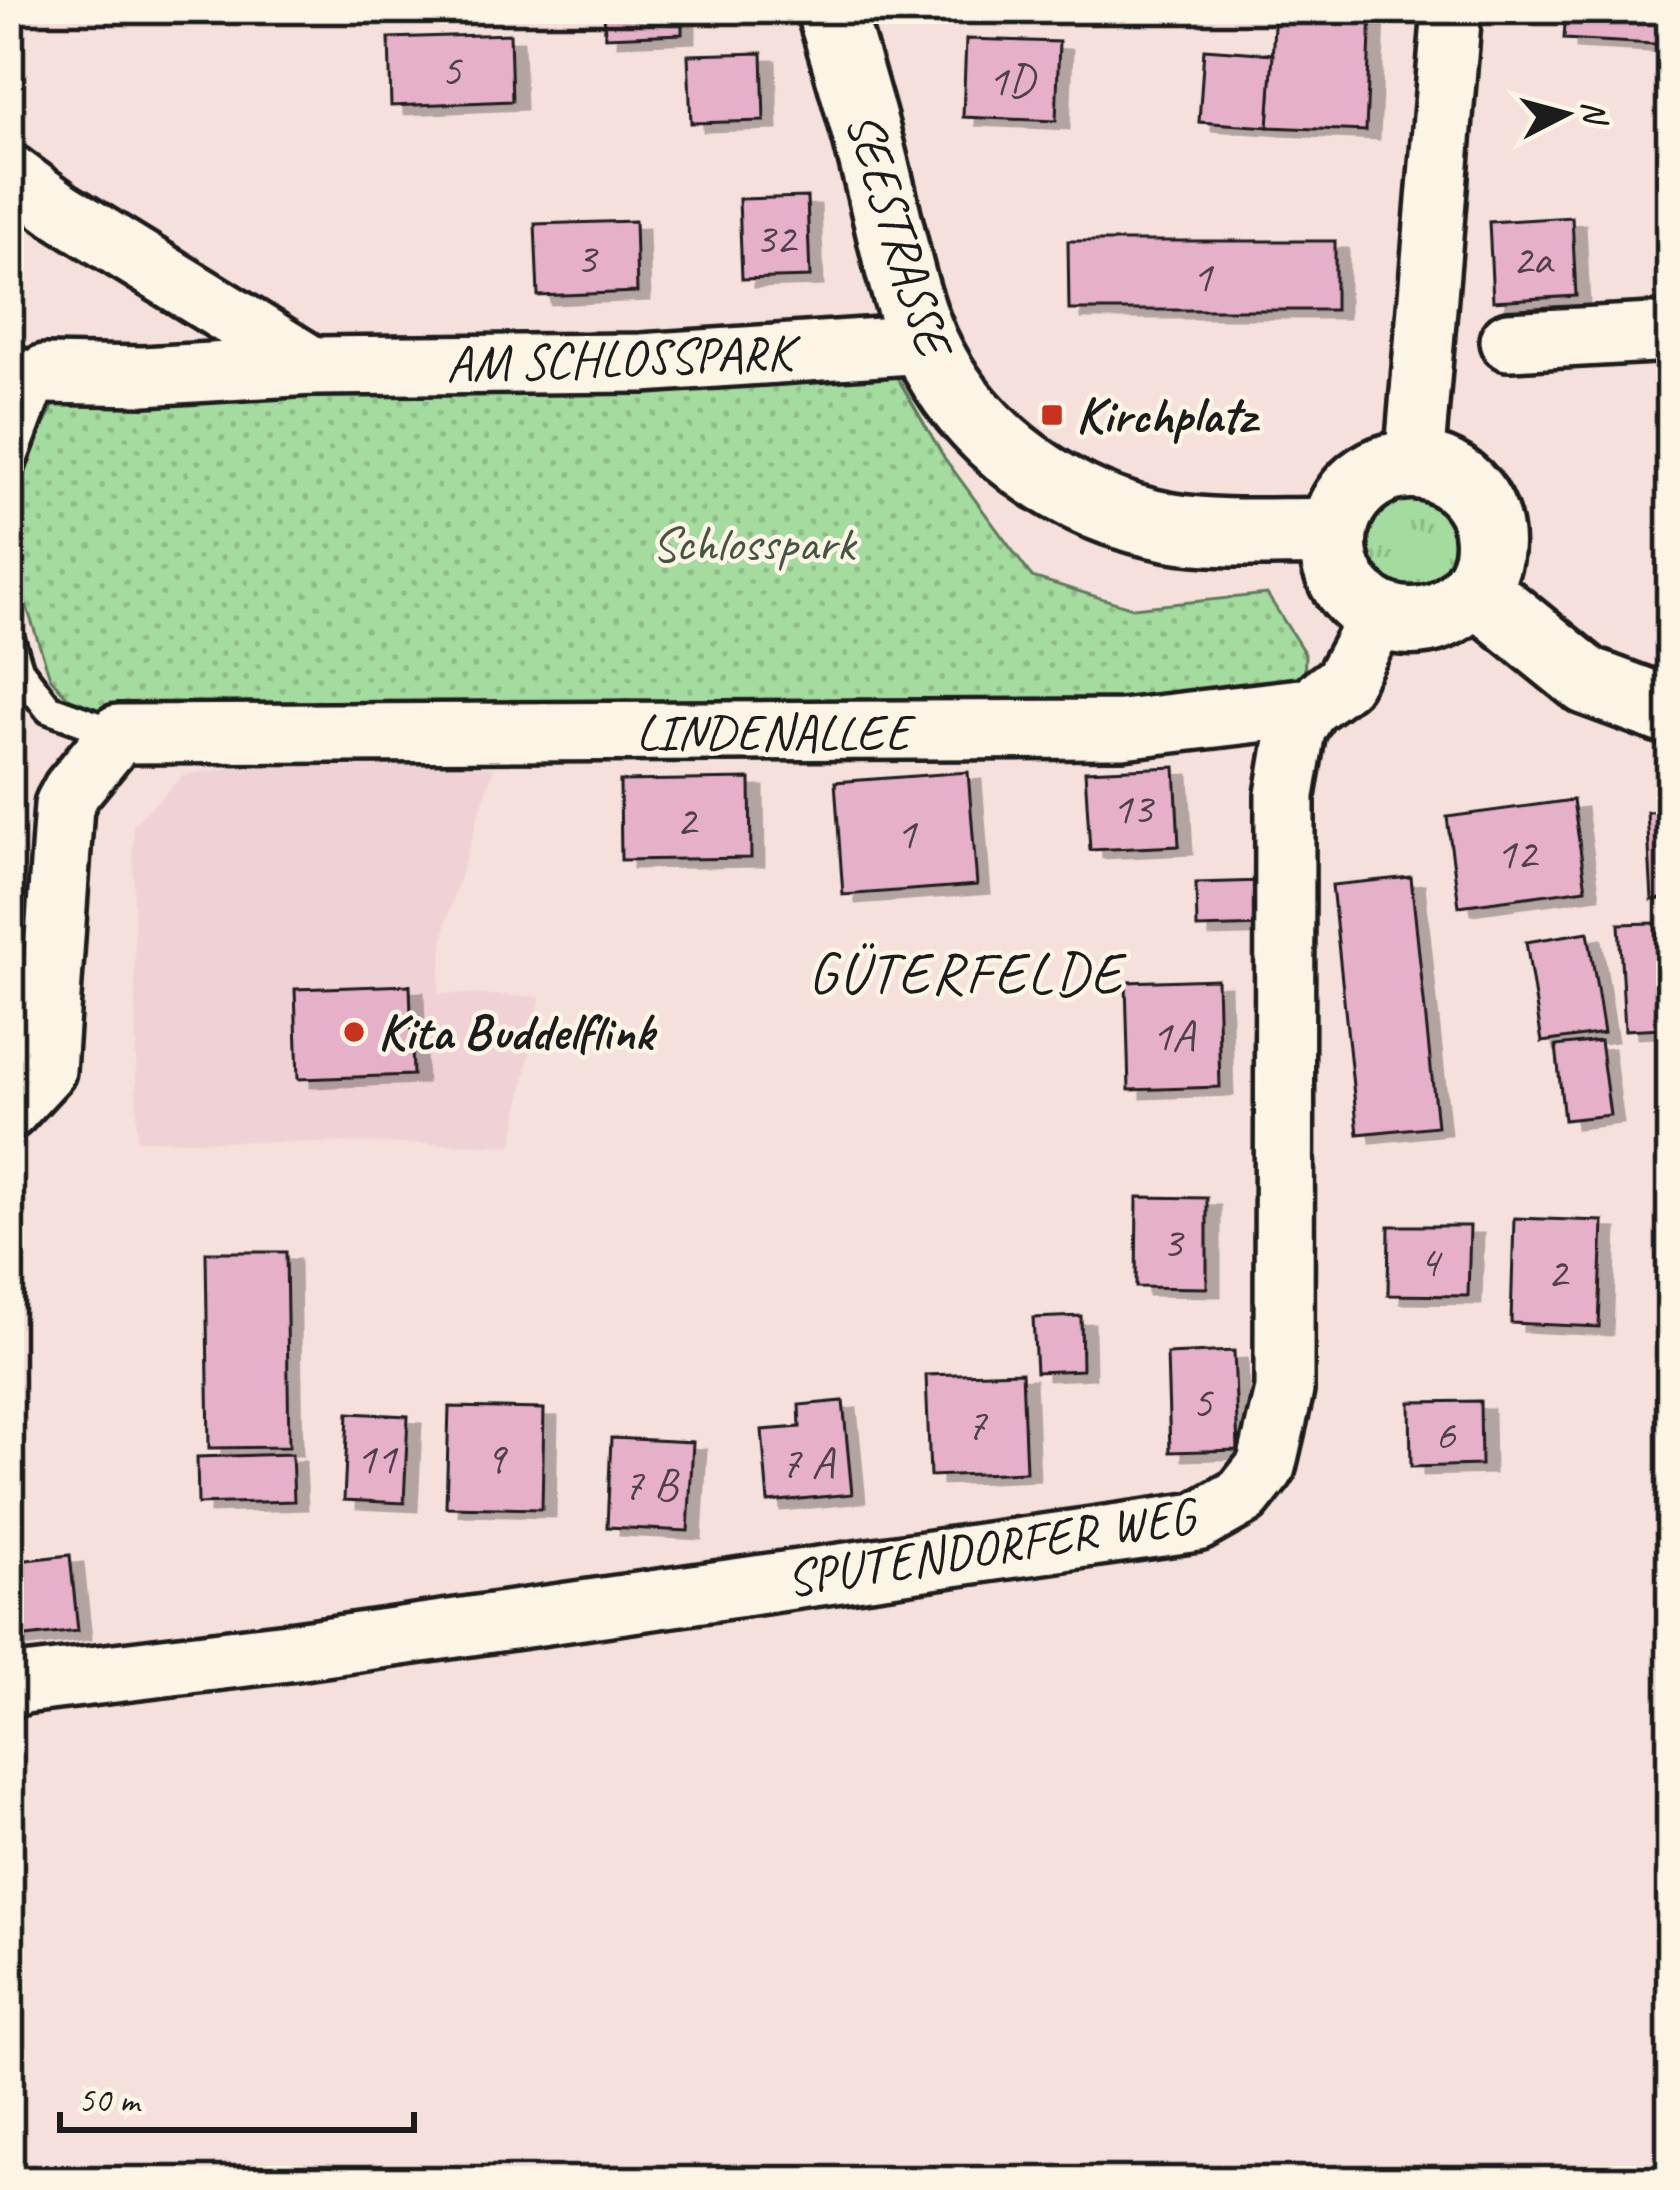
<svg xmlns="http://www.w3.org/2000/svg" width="1680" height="2190" viewBox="0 0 1680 2190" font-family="Caveat,sans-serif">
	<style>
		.built { fill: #f0d2d6 }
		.grass { fill: url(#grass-tufts); stroke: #607c5d; stroke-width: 3 }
		.park { fill: url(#park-dots); stroke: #607c5d; stroke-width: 3 }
		.building { fill: #e6b0c8; stroke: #1c1c1c; stroke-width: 3; filter: url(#shadow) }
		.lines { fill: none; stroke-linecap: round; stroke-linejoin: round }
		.lane-casing { stroke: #1c1c1c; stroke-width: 36 }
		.street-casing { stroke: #1c1c1c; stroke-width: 66 }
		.secondary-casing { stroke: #1c1c1c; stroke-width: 75 }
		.lane { stroke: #fcf5e5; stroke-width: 27 }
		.street { stroke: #fcf5e5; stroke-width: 57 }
		.secondary { stroke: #fcf5e5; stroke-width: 66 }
		.poi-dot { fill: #c8321e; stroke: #fcf5e5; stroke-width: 4.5 }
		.labels { text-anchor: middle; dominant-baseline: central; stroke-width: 9; stroke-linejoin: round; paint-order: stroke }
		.number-label { font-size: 45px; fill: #4e4147 }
		.street-label { font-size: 51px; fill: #1c1c1c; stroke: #fcf5e5 }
		.poi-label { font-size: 51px; font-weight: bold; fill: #1c1c1c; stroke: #fcf5e5; text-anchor: start }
		.park-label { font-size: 51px; fill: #455543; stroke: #fcf5e5 }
		.quarter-label { font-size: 57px; letter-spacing: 3px; fill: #1c1c1c; stroke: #fcf5e5 }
	</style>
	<defs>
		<pattern id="grass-tufts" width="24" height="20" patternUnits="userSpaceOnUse" patternTransform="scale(3)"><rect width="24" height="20" fill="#a4db9e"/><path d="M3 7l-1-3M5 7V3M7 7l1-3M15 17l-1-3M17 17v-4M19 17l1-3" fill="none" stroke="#8dbb88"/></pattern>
		<pattern id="park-dots" width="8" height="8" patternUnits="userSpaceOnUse" patternTransform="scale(3)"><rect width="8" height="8" fill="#a4db9e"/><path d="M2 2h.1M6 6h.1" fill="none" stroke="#8dbb88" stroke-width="1.8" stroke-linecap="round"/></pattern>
		<filter id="shadow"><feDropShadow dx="13" dy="8" stdDeviation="0" flood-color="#0004"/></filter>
	</defs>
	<rect width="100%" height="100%" fill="#f5e0dc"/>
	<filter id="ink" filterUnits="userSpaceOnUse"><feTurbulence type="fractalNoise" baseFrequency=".00833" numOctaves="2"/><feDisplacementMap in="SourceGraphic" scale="24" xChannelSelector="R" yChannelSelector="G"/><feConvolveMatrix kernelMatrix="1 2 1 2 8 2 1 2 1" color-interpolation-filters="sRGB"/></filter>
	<g filter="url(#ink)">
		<polygon class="built" points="260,764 494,767 446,921 438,993 540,997 512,1145 137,1140 133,825 184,775"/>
		<circle class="grass" cx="1415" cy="540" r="53"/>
		<polygon class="park" points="890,365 945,459 1032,577 1133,608 1267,594 1305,654 1304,687 1123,714 80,711 50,677 11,559 26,463 59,394"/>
		<g class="building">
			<polygon points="604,9 682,9 682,34 605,37"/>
			<polygon points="1275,9 1371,9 1366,131 1268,127"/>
			<polygon points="1566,9 1671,9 1671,45 1564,39"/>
			<polygon points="510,34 512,101 391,106 389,38"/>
			<polygon points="966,39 1059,42 1056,121 963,117"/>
			<polygon points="1204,49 1273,54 1268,127 1199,122"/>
			<polygon points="762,53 764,121 691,123 688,55"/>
			<polygon points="807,197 810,277 742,279 739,199"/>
			<polygon points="1572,217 1576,296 1493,301 1489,222"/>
			<polygon points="635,221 637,292 538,296 535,224"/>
			<polygon points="1068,241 1335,241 1335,310 1069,310"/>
			<polygon points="1175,767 1179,846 1090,850 1085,771"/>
			<polygon points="968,772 977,885 843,895 835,782"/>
			<polygon points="750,779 751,858 621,860 620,781"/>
			<polygon points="1573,800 1586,889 1459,906 1447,817"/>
			<polygon points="1671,811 1671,898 1652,900 1647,812"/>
			<polygon points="1411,877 1437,1126 1358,1134 1332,885"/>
			<polygon points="1264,881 1265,926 1197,928 1196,883"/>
			<polygon points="1655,923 1662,1028 1625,1030 1619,924"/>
			<polygon points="1588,932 1604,1033 1542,1042 1526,942"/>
			<polygon points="1217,979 1220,1087 1129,1090 1126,982"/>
			<polygon points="410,985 413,1075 298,1079 295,989"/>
			<polygon points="1600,1041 1610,1115 1564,1120 1556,1046"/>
			<polygon points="1137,1197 1207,1198 1207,1288 1136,1287"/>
			<polygon points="1514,1218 1603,1221 1599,1327 1511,1323"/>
			<polygon points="1389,1226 1470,1226 1468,1296 1388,1295"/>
			<polygon points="206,1252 286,1252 289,1447 209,1448"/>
			<polygon points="1081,1316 1082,1370 1036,1372 1033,1318"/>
			<polygon points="1234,1351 1238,1450 1170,1452 1167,1354"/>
			<polygon points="1022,1372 1026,1472 930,1476 926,1375"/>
			<polygon points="843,1401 852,1494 768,1502 762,1430 800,1427 799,1405"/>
			<polygon points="1480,1401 1481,1465 1411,1467 1410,1402"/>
			<polygon points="449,1407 544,1409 542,1509 446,1507"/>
			<polygon points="348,1413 408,1416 404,1503 344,1500"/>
			<polygon points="611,1438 693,1442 688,1531 607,1527"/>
			<polygon points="292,1454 294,1501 198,1504 197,1457"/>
			<polygon points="70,1555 78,1631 9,1639 9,1562"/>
		</g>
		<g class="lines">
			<defs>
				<g id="lane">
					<polyline points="9,357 45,374 9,470"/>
					<polyline points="9,638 19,670 49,709 118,734"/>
				</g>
				<g id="street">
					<polyline points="9,173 59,210 312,366"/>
					<polyline points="1509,341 1671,332"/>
					<polyline points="45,374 144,376 312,366 642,363 925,344"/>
					<polyline points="1414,464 1452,9"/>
					<polyline points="9,1110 46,1070 64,805 72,790 118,734 1122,729 1309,707 1343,682 1379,615"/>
					<polyline points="9,1689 24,1684 296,1651 1197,1522 1243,1496 1266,1467 1284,1390 1285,795 1296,730 1309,707"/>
				</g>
				<g id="secondary">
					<path d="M830 9C846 61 862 114 875 167 890 225 900 287 924 342 969 440 1065 508 1169 527 1222 536 1280 531 1333 532"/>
					<circle cx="1411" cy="543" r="78"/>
					<polyline points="1475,590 1587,681 1671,712"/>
				</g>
			</defs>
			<use href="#lane" class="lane-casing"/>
			<use href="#street" class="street-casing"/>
			<use href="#secondary" class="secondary-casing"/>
			<use href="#lane" class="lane"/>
			<use href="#street" class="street"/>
			<use href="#secondary" class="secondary"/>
		</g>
	</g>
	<g class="poi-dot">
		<rect x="1040" y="403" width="24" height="24" rx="6"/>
		<circle cx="354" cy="1032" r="12"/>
	</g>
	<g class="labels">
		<g class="number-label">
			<text x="451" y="70">5</text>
			<text x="1011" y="80">1D</text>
			<text x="775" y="238">32</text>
			<text x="586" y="258">3</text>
			<text x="1532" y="259">2a</text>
			<text x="1202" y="276">1</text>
			<text x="1132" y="808">13</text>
			<text x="686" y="820">2</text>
			<text x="906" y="833">1</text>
			<text x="1516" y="853">12</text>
			<text x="1173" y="1035">1A</text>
			<text x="1172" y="1242">3</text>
			<text x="1429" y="1261">4</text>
			<text x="1557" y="1272">2</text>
			<text x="1202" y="1402">5</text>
			<text x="976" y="1424">7</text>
			<text x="1445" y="1434">6</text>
			<text x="376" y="1458">11</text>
			<text x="495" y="1458">9</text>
			<text x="807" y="1462">7 A</text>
			<text x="650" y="1484">7 B</text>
		</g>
		<g class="street-label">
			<text transform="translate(899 233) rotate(73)">SEESTRASSE</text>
			<text transform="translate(619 358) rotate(-2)">AM SCHLOSSPARK</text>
			<text x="773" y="732">LINDENALLEE</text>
			<text transform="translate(990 1547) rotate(-9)">SPUTENDORFER WEG</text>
		</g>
		<g class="poi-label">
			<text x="1076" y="415">Kirchplatz</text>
			<text x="378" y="1032">Kita Buddelflink</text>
		</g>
		<g class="park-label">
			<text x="753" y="543">Schlosspark</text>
		</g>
		<g class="quarter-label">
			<text x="966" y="973">GÜTERFELDE</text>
		</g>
	</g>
	<rect width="1680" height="2190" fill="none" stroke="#fcf5e5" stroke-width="48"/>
	<rect x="24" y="24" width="1632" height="2142" fill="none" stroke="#1c1c1c" stroke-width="4.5" filter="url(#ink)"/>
	<g transform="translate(1566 114) rotate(84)" stroke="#fcf5e5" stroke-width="9" paint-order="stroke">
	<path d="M0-9L21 45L0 30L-21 45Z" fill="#1c1c1c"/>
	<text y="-18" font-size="33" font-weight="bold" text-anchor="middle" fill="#1c1c1c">N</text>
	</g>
	<path d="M60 2112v18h354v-18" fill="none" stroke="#1c1c1c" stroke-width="6"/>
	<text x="78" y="2112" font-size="36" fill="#1c1c1c" stroke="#fcf5e5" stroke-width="9" paint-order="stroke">50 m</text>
</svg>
